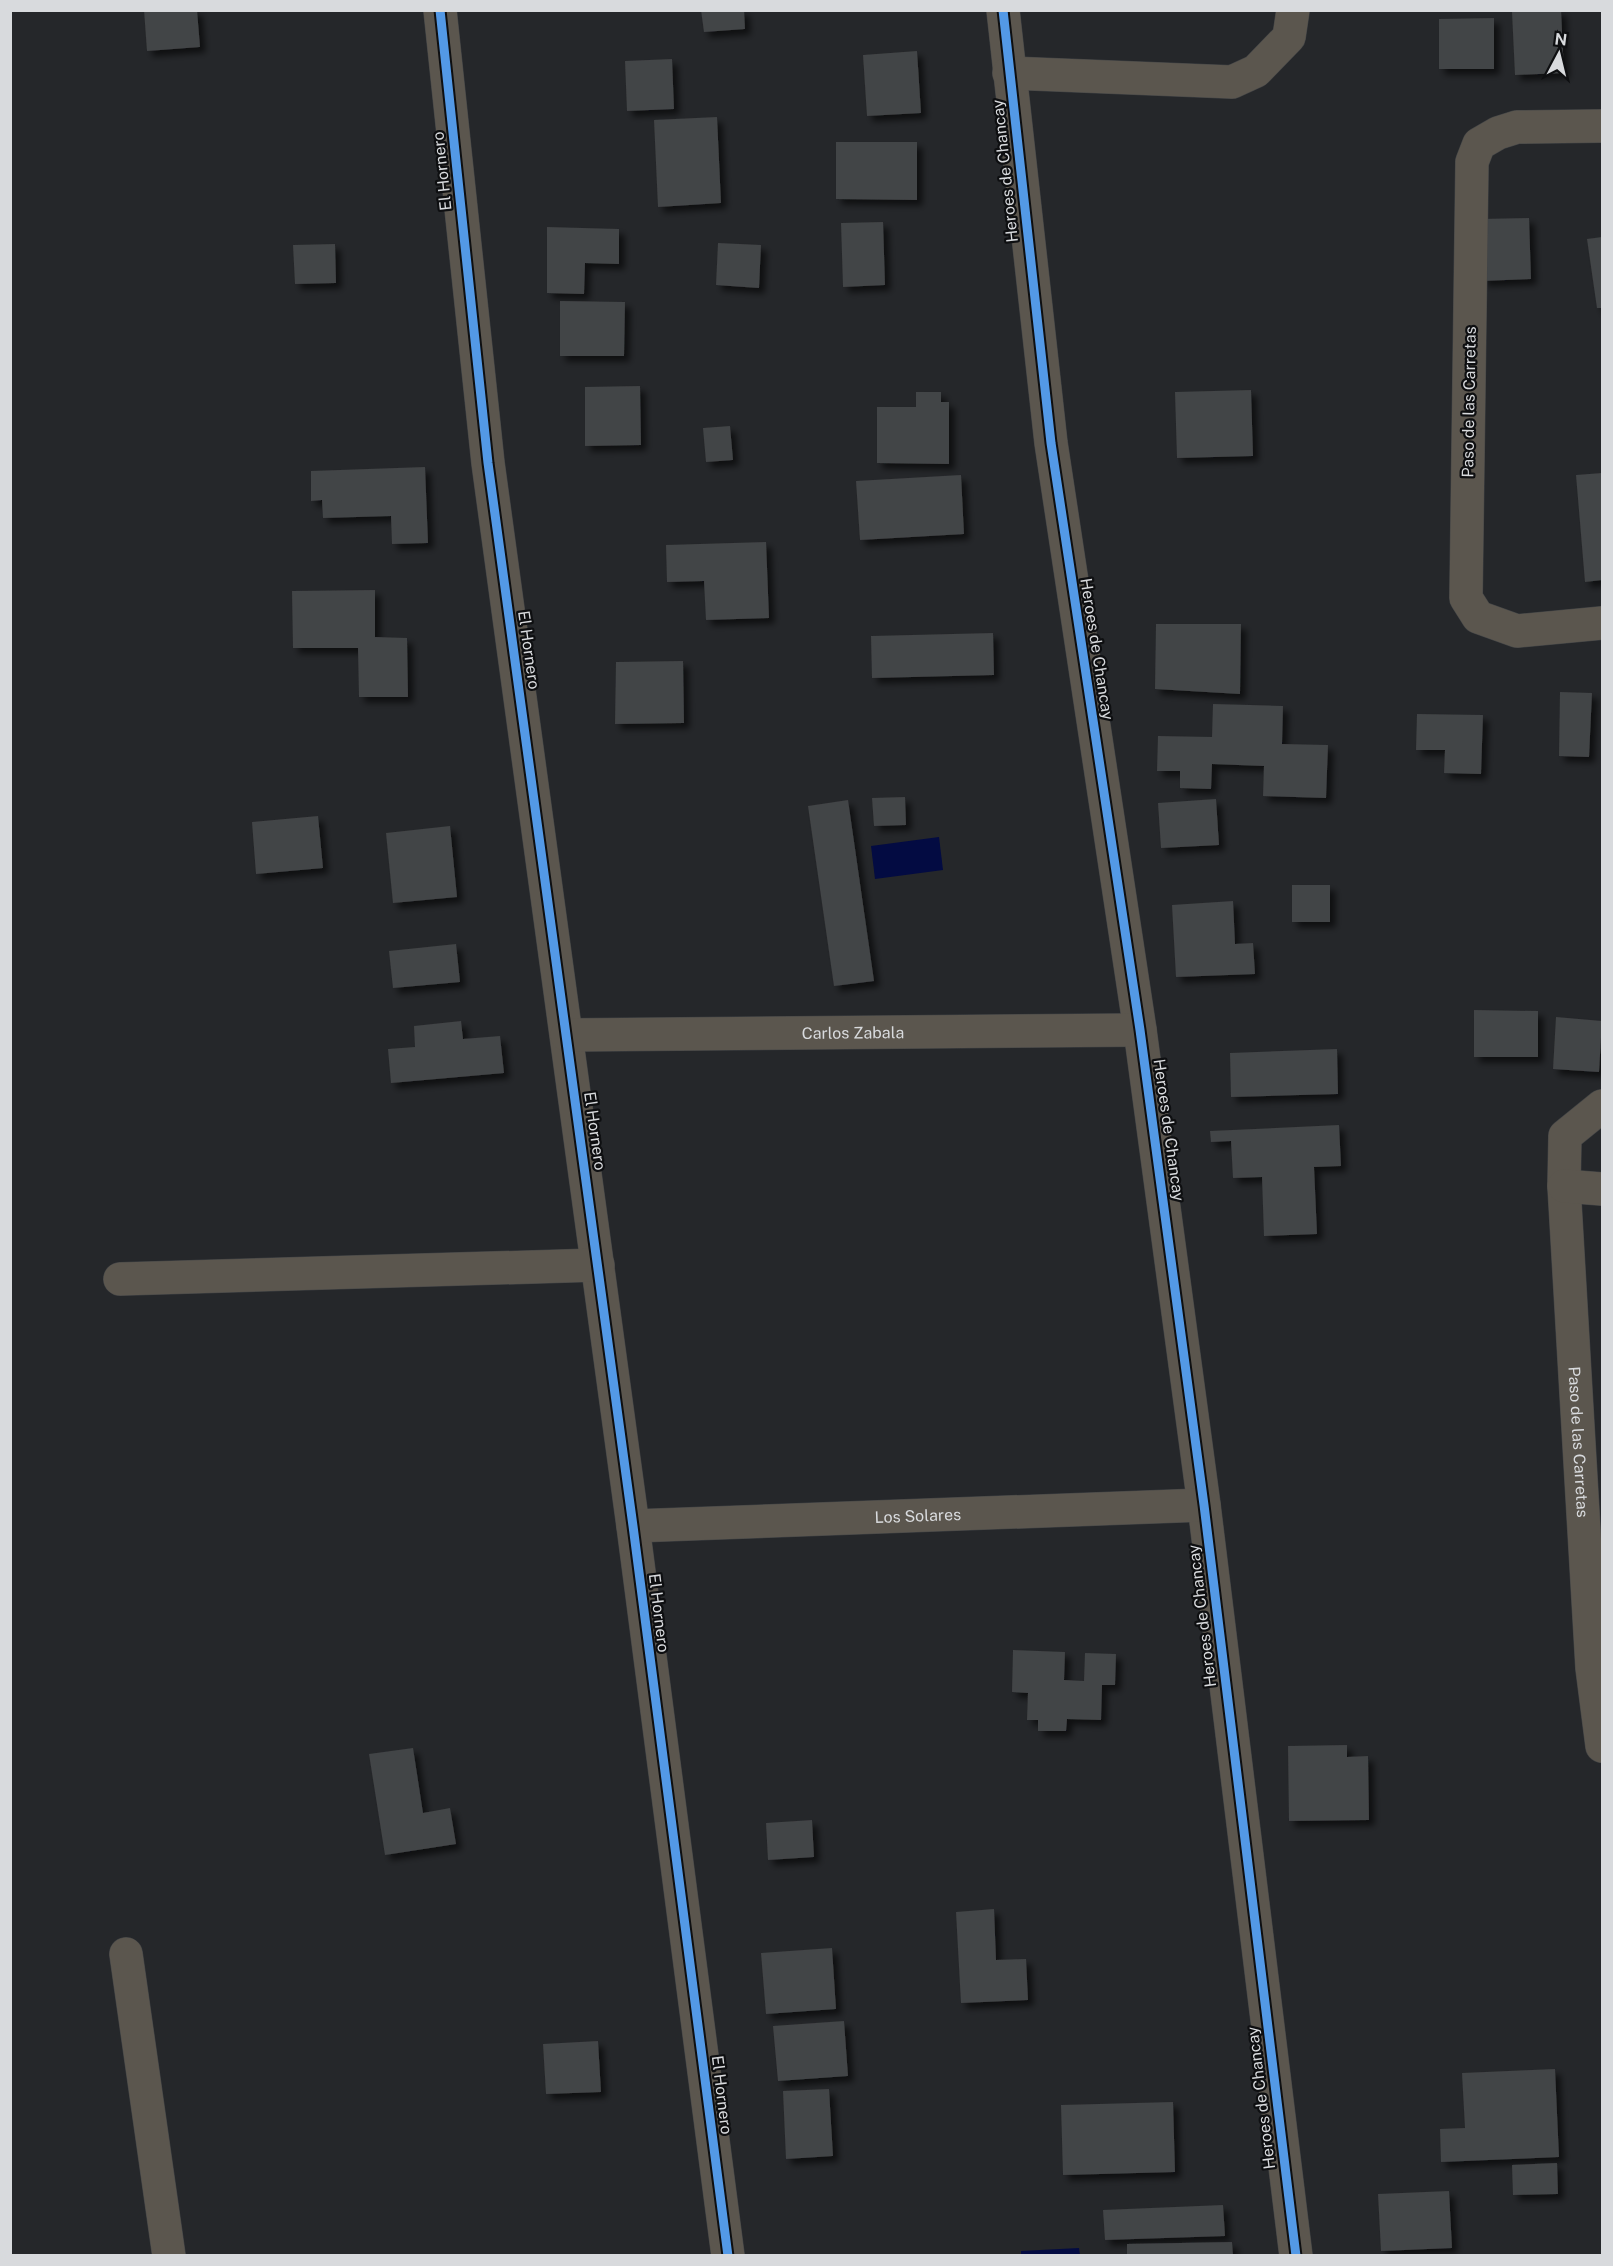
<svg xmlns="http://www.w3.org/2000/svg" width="1613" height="2266" viewBox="0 0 1613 2266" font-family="'Public Sans',sans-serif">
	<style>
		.water { fill: #030b42 }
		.building { fill: #424446; filter: url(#shadow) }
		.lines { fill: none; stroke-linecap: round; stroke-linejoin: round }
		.minor-casing { stroke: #424446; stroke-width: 34 }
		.minor { stroke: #5b564e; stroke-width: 33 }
		.cycleway-casing { stroke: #0e0f11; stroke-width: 13 }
		.cycleway { stroke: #5399e6; stroke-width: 9 }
		.labels { text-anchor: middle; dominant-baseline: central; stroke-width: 4.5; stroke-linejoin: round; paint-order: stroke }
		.street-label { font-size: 16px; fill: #d8dadd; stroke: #0e0f11 }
	</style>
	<defs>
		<filter id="shadow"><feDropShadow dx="5.5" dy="5.5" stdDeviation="3" flood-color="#0009"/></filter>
	</defs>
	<rect width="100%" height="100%" fill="#25272a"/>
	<g class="water">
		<polygon points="939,837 943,870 875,879 871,846"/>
		<polygon points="1079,2248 1080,2255 1021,2255 1021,2251"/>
	</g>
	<g class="building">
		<polygon points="144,10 197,10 200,47 147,51"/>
		<polygon points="701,10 744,10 745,29 704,32"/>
		<polygon points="1561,10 1564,73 1515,75 1512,12"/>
		<polygon points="1494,18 1494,69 1439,69 1439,19"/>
		<polygon points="917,51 921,113 867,116 863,55"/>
		<polygon points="672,59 674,109 627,111 625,61"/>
		<polygon points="717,117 721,203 658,207 654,120"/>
		<polygon points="836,142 917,142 917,200 836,199"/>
		<polygon points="1529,218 1531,279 1482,281 1480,219"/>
		<polygon points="883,222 885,285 843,287 841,223"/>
		<polygon points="547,227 619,229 619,264 585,263 584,294 547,293"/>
		<polygon points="1602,237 1602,308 1597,308 1587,239"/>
		<polygon points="718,243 761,245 759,288 716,285"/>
		<polygon points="335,244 336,283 295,284 293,245"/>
		<polygon points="560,301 625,302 624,356 560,356"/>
		<polygon points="640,386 641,445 585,446 585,387"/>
		<polygon points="1251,390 1253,456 1177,458 1175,392"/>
		<polygon points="916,392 941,392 941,402 949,402 949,464 877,463 877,407 916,407"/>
		<polygon points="730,426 733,460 706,462 703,428"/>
		<polygon points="425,467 428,543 392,544 391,516 323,518 322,500 311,501 311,471"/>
		<polygon points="1602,473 1602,580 1585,582 1576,475"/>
		<polygon points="961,475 964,534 860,540 856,481"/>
		<polygon points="766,542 769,618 706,620 704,581 667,582 666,545"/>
		<polygon points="375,590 375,637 407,638 408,697 359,697 358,648 293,648 292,591"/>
		<polygon points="1156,624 1241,624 1240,694 1155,689"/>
		<polygon points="993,633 994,675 872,678 871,636"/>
		<polygon points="683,661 684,723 615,724 616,662"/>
		<polygon points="1560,692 1592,693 1589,757 1559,756"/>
		<polygon points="1213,704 1283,706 1282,744 1328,745 1326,798 1263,796 1264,766 1212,764 1211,789 1180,788 1180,771 1157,771 1158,736 1212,737"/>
		<polygon points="1417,714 1483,715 1481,774 1444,773 1445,750 1416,750"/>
		<polygon points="905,797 906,825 874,826 872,798"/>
		<polygon points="1216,799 1219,845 1161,848 1158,803"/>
		<polygon points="848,800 874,981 834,986 808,806"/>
		<polygon points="318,816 323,868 256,874 252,822"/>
		<polygon points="450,826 457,897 393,903 386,833"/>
		<rect x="1292" y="885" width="38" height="37"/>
		<polygon points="1233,901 1235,944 1253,943 1255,974 1176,977 1172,905"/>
		<polygon points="456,944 460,982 393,988 389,951"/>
		<polygon points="1474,1010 1538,1011 1538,1057 1474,1057"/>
		<polygon points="1556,1017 1602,1021 1599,1072 1553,1069"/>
		<polygon points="461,1021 463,1039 500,1036 504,1073 391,1083 388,1049 415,1047 414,1026"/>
		<polygon points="1337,1049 1338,1094 1231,1097 1230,1053"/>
		<polygon points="1339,1125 1341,1166 1314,1167 1317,1234 1264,1236 1262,1177 1233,1178 1231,1141 1211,1142 1210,1131"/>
		<polygon points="1013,1650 1065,1652 1064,1680 1084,1681 1085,1653 1116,1654 1115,1685 1102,1685 1101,1720 1067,1719 1066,1731 1038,1731 1038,1720 1027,1720 1028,1693 1012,1692"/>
		<polygon points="1347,1745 1347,1757 1368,1756 1369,1820 1289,1821 1288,1746"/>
		<polygon points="413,1748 423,1813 450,1808 456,1844 385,1855 369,1754"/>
		<polygon points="812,1820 814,1857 768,1860 766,1823"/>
		<polygon points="994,1909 996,1960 1026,1959 1028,2000 961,2003 956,1912"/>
		<polygon points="832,1948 836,2009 766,2014 761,1953"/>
		<polygon points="844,2021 848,2076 778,2081 773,2026"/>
		<polygon points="598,2041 601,2092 546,2094 543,2044"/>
		<polygon points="1555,2069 1559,2157 1441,2162 1440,2129 1465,2128 1462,2073"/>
		<polygon points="829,2089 833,2156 786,2159 783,2091"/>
		<polygon points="1173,2102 1175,2172 1063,2175 1061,2105"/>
		<polygon points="1557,2163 1558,2194 1513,2195 1512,2165"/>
		<polygon points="1449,2191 1452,2248 1381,2251 1378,2194"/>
		<polygon points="1223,2205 1225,2236 1105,2240 1103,2210"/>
		<polygon points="1232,2242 1233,2256 1127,2256 1127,2244"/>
	</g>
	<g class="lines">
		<defs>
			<g id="minor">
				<polyline points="440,10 488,463 633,1526 728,2256"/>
				<polyline points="1003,10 1051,443 1140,1030 1204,1505 1296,2256"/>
				<polyline points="1009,73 1232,82 1256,71 1289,37 1293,10"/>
				<polyline points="1602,126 1517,127 1498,133 1479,144 1472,162 1466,598 1478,617 1517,631 1602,623"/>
				<path id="s1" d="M567 1035 1140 1030"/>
				<path id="s2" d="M1602 1106 1565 1136 1564 1186 1592 1668 1602 1746"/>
				<polyline points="1564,1186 1602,1189"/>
				<polyline points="120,1279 598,1265"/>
				<path id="s3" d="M633 1526 1204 1505"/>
				<polyline points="126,1954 169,2256"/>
			</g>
		</defs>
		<use href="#minor" class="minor-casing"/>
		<use href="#minor" class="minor"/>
		<defs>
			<g id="cycleway">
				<polyline points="440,10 488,463 633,1526 728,2256"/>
				<polyline points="1003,10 1051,443 1140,1030 1204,1505 1296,2256"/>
			</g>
		</defs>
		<use href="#cycleway" class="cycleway-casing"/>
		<use href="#cycleway" class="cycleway"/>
	</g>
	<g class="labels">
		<g class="street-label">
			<text transform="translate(442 171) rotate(-96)">El Hornero</text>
			<text transform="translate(1005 171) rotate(-96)">Heroes de Chancay</text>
			<text transform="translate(1469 402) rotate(-89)">Paso de las Carretas</text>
			<text transform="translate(1097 649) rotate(81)">Heroes de Chancay</text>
			<text transform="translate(529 650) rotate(82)">El Hornero</text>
			<text stroke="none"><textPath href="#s1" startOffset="286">Carlos Zabala</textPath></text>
			<text transform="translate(1169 1130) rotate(82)">Heroes de Chancay</text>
			<text transform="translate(595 1131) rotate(82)">El Hornero</text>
			<text stroke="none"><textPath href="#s2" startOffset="354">Paso de las Carretas</textPath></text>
			<text stroke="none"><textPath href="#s3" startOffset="285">Los Solares</textPath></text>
			<text transform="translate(659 1613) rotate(83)">El Hornero</text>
			<text transform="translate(1202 1616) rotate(-97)">Heroes de Chancay</text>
			<text transform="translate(722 2095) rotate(83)">El Hornero</text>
			<text transform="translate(1261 2098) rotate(-97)">Heroes de Chancay</text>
		</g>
	</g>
	<rect width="1613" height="2266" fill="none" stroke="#d8dadd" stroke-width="24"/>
	<g transform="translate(1559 54) rotate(7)" stroke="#0e0f11" stroke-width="4.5" paint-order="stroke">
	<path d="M0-4.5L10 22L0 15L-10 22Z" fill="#d8dadd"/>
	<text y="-9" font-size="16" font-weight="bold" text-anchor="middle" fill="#d8dadd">N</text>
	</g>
</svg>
